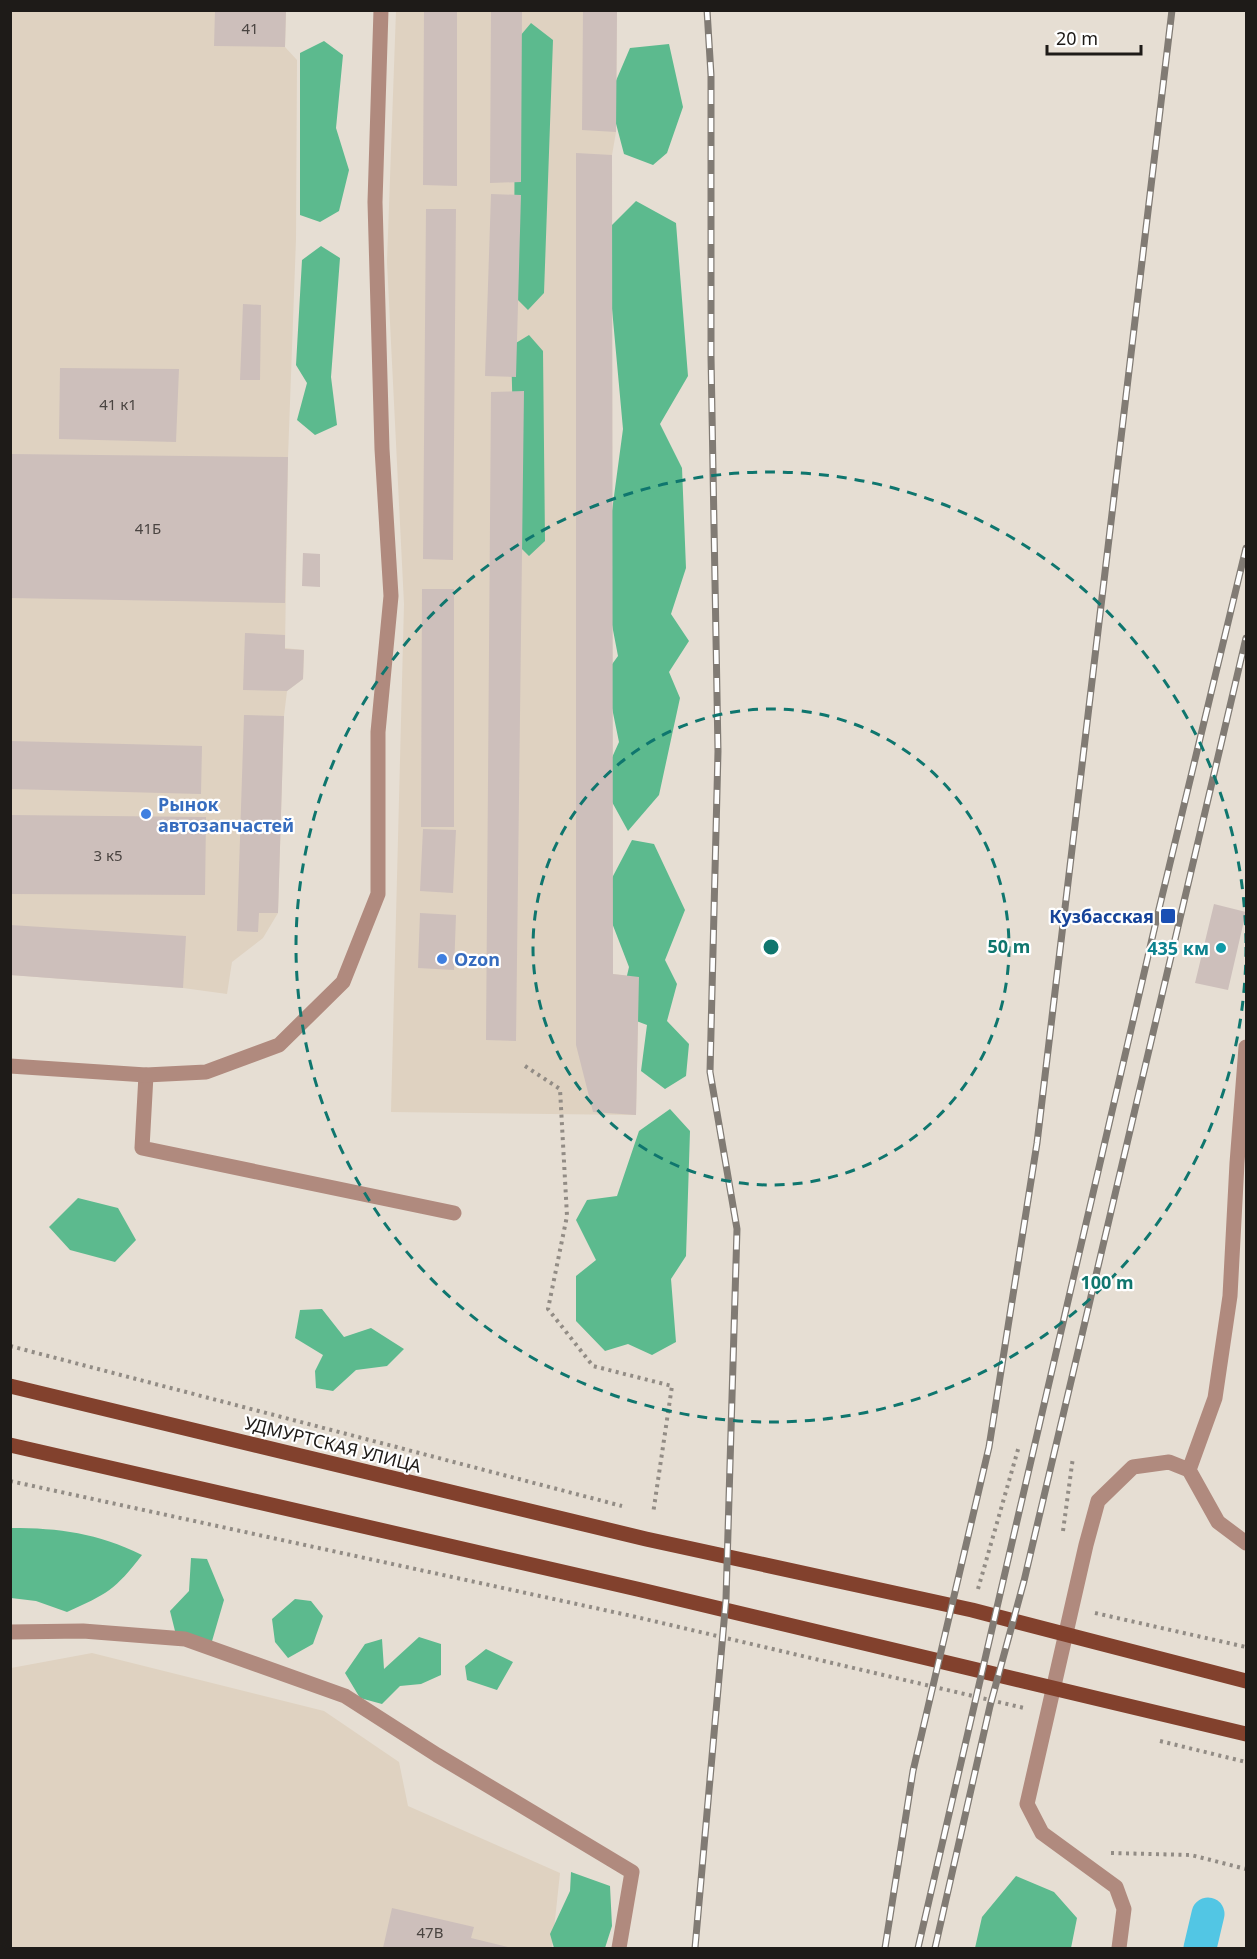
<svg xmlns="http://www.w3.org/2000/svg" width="1257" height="1959" viewBox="0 0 1257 1959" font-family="'Noto Sans',sans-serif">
<rect width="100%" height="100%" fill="#e6ded3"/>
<path fill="#dfd2c1" d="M10 11H286L285 47 297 60 296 239 288 457 285 648 304 650 303 679 287 691 284 716 278 913 263 938 232 962 227 994 183 988 11 975Z
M396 11H617L616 132 612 155 613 974 639 977 636 1115 391 1112 404 604 387 262Z
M92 1653 324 1711 399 1762 408 1806 560 1873 552 1948H11V1668Z"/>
<path fill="#5cba8e" d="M531 23 553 40 544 293 528 310 514 296 515 42Z
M324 41 343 55 336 128 349 170 339 211 320 222 300 215V53Z
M669 44 683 107 667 153 653 165 624 154 609 97 630 48Z
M636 201 676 223 688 376 660 424 682 468 686 568 671 614 689 641 669 672 680 698 659 795 628 831 601 782 619 742 605 674 618 656 603 578 623 429 605 232Z
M321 246 340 258 331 377 337 425 315 435 297 420 307 383 296 365 302 260Z
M529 335 543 351 545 541 529 556 516 543 511 346Z
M632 840 654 844 685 910 665 960 677 984 667 1021 689 1044 686 1076 665 1089 641 1071 647 1025 618 1014 629 967 602 897Z
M670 1109 690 1131 686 1256 671 1279 676 1342 652 1355 628 1344 605 1351 576 1321V1276L596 1260 576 1220 587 1200 617 1196 639 1131Z
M78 1198 118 1208 136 1240 115 1262 70 1250 49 1227Z
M322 1309 344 1337 371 1328 404 1349 387 1366 356 1370 333 1391 316 1388 315 1371 323 1355 295 1338 300 1310Z
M11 1528C60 1528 97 1533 142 1555 115 1590 107 1594 67 1612L36 1601 11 1598Z
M191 1558 207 1559 224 1600 210 1648 178 1643 170 1611 189 1591Z
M295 1599 311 1601 323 1616 313 1644 288 1658 275 1642 272 1619Z
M419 1637 441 1644V1675L421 1684 400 1686 382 1704 360 1698 345 1673 365 1644 382 1639 384 1669Z
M486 1649 513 1662 497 1690 467 1680 465 1666Z
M571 1872 610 1886 612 1926 605 1948H554L550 1934 570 1891Z
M1016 1876 1054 1892 1077 1918 1071 1948H975L982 1917Z"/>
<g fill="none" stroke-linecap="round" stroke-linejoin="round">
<path stroke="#52c6e4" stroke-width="33" d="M1200 1948 1208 1914"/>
</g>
<path fill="#cdbfbb" d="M215 10H286L285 47 214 46Z
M424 10H457V186L423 185Z
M491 10H522L521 182 490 183Z
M583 10H617L616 132 582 130Z
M576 153 612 155 613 974 639 977 636 1115 593 1112 576 1045Z
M491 194 521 195 516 377 485 376Z
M426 209H456L453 560 423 559Z
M243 304 261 305 260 380H240Z
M60 368 179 369 176 442 59 439Z
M524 391 516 1041 486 1040 491 392Z
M10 454 288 457 285 603 10 598Z
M303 553 320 554V587L302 586Z
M422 589H454V827H421Z
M245 633 285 635V649L304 650 303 679 287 691 243 690Z
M244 715 284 716 278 913H259L258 932 237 931Z
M10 741 202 746 201 794 10 789Z
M10 815 206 817 205 895 10 894Z
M423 829 456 830 453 893 420 891Z
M1214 904 1246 912 1228 990 1195 983Z
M420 913 456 915 454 970 418 968Z
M10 925 186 936 183 988 10 975Z
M392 1908 474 1927 471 1938 512 1948H383Z"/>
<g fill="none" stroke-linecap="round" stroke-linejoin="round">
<path stroke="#928c85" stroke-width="4" stroke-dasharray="3 4.5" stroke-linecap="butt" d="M525 1066 560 1089 567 1216 548 1309 593 1366 672 1386 653 1514
M10 1346 622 1506
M10 1481 632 1616 1024 1708
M1063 1531 1073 1457
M978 1589 1019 1446
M1095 1613 1246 1647
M1160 1741 1246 1762
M1111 1853 1191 1855 1246 1869"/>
<path stroke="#b08a7e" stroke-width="15" d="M146 1075 142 1148 454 1213
M1189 1470 1215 1398 1230 1296 1237 1163 1246 1047
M10 1632 83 1631 185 1639 345 1696 437 1755 632 1872 619 1948
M1119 1948 1124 1909 1116 1887 1042 1833 1027 1804 1086 1545 1098 1501 1133 1467 1169 1462 1189 1470 1218 1522 1246 1543"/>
<path stroke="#b08a7e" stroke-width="15" d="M10 1066 146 1075 206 1072 279 1045 343 982 378 894V732L391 596 382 449 375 202 381 10"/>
<path stroke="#82412d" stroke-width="15" d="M10 1386 646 1539 972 1610 1246 1681
M10 1445 637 1589 1246 1734"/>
<g stroke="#817b74" stroke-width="7">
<path id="rail" d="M695 1948 726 1599 737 1229 710 1072 718 751 711 356V75L707 10
M885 1948 913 1771 989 1447 1037 1143 1172 10
M918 1948 1158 913 1246 548
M935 1948 990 1706 1024 1581 1246 638"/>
</g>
<use href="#rail" stroke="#fff" stroke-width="4.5" stroke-dasharray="14" stroke-linecap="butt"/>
</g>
<g fill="none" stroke="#0f766e" stroke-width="3" stroke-dasharray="10 8">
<circle cx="771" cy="947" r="238"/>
<circle cx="771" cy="947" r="475"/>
</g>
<g fill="#3f7fe0" stroke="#fff" stroke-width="2">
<circle cx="146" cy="814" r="6"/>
<circle cx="442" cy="959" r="6"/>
</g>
<rect fill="#1a4fb4" stroke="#fff" stroke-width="2" x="1160" y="908" width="16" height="16" rx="3"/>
<circle fill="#0f9aa8" stroke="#fff" stroke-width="2" cx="1221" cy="948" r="6"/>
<g text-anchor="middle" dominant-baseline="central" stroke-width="4.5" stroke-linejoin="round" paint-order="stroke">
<g font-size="15" fill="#4a4441">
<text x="250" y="28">41</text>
<text x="118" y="404">41 к1</text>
<text x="148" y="528">41Б</text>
<text x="108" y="855">3 к5</text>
<text x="430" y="1932">47В</text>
</g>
<g font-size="18" font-weight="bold" fill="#366cbe" stroke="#fff" text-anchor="start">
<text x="158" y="804">Рынок<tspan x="158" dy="21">автозапчастей</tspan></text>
<text x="454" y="959">Ozon</text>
</g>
<g font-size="18" font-weight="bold" fill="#164399" stroke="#fff" text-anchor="end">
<text x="1154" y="916">Кузбасская</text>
</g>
<g font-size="18" font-weight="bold" fill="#0d838f" stroke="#fff" text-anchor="end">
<text x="1209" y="948">435 км</text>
</g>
<g font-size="18" fill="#1e1b18" stroke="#fff">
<text transform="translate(333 1444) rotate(14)">УДМУРТСКАЯ УЛИЦА</text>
</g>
</g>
<circle cx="771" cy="947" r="9" fill="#0f766e" stroke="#fff" stroke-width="3"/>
<g font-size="18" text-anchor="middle" font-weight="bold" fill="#0f766e" stroke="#fff" stroke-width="4.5" stroke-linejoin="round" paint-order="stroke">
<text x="1009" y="953">50 m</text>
<text x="1107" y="1289">100 m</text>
</g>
<rect width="1257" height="1959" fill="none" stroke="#1e1b18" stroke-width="24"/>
<path d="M1047 45v9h94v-9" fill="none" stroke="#1e1b18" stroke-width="3"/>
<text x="1056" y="45" font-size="18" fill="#1e1b18" stroke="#ffffff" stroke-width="4.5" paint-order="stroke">20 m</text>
</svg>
